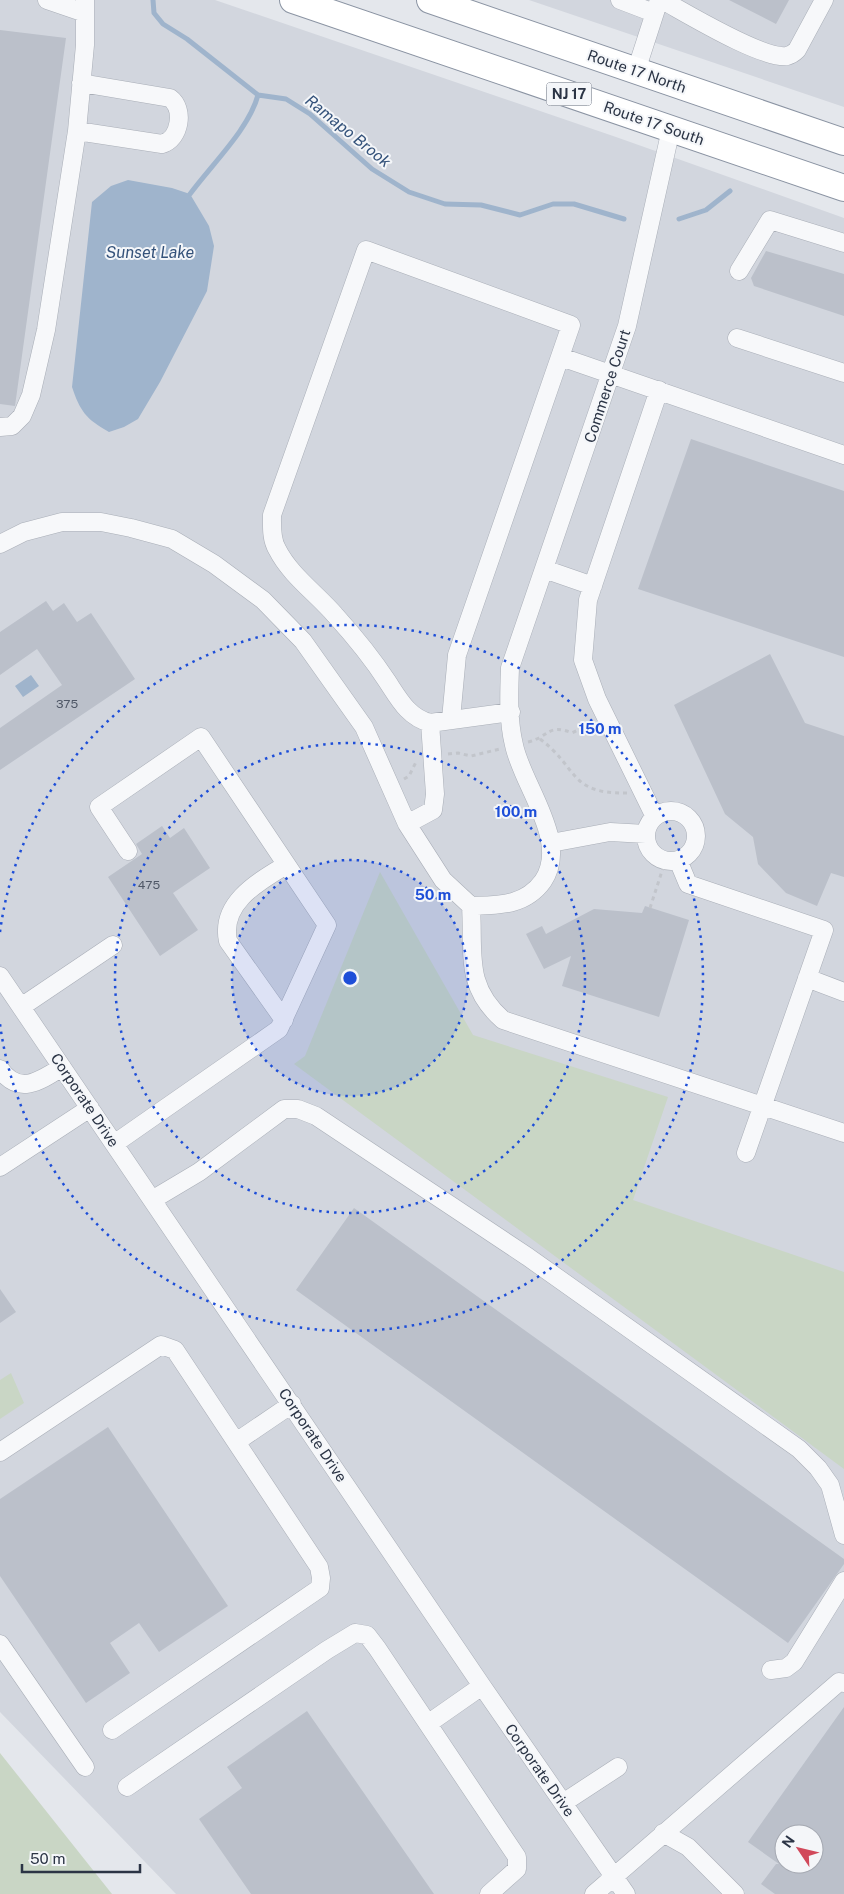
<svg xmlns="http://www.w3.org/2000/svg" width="844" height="1894" viewBox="0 0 844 1894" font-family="'Public Sans',sans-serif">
<rect width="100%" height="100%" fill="#e4e7ec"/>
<path fill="#d2d6de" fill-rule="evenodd" d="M0 0H215L616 137 844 218V1894H176L0 1712ZM784 1834H814V1864H784Z
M529 0H844V107Z"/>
<path fill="#c9d6c5" d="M380 872 473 1035 668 1097 633 1200 844 1272V1469L294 1064 305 1056Z
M11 1373 24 1403 0 1419V1380Z
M0 1753 112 1894H0Z"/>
<path fill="#9fb4cc" d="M128 180 172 188 190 194 209 226 214 246 207 291 160 382 138 419 124 427 109 432C86 419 80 411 72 387L92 202 111 186Z
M31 675 39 686 23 697 15 686Z"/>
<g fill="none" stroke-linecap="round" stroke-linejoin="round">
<path stroke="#9fb4cc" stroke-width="5" d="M153 0 154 13 163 24 187 39 258 95C249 129 212 164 190 194
M258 95 286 99 310 114 372 169 409 192 445 204 481 205 520 215 553 204H574L624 219
M679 219 706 210 730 191"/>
</g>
<path fill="#bbc0ca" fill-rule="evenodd" d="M729 0H789L776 24Z
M0 30 66 38 15 406 0 404Z
M766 251 844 274V316L754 286 751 278Z
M691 439 844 491V657L638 589Z
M46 601 53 611 64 603 77 622 91 613 135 679 0 770V728L62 685 37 649 0 675V632Z
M770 654 805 723 844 736V877L831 873 817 906 786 893 758 864 753 837 725 814 674 705Z
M162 826 170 838 184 828 210 868 173 893 198 930 160 956 108 877 142 854 136 844Z
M645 906 689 920 659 1017 562 986 571 956 544 969 526 934 542 926 546 934 594 909 642 913Z
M354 1208 844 1559V1564L788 1643 296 1290Z
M0 1289 16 1312 0 1323Z
M108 1427 228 1606 159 1652 139 1623 110 1643 130 1673 86 1703 0 1576V1499Z
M844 1707V1894H775L761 1884 776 1864H779L748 1842ZM784 1834H814V1864H784Z
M307 1711 434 1894H251L199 1819 242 1788 227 1767Z"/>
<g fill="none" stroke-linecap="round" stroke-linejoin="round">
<g stroke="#a9aeb7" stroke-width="19">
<path id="minor" d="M47 0 85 13
M620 0 654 13
M662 0C686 13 763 60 787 56 791 55 794 53 797 50L824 0
M636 71 659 0
M77 131 162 144C180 139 185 109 170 98L81 83
M739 271 770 220 844 243
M737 338 844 373
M561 357 844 455
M0 427 12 426 22 416 31 395 46 330 77 131 85 45V0
M0 544 24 532 62 522H101L131 528 172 539 214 564 263 600 303 641 364 727 407 824 443 880 471 906C499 905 525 906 543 881 570 841 522 785 514 745 508 721 509 693 510 668L627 326 671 129
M544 569 593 586
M451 719 457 655 571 325 366 250 272 515C272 526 271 539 277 549 290 575 316 593 335 615 354 636 372 658 387 681 399 699 408 717 430 723L511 712
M646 836a25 25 0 1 1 50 0a25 25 0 1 1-50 0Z
M655 817 597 699 583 660 588 600 659 390
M407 824 433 810 435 794 430 723
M551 843 610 832 646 834
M678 860 688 884 824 930 746 1153
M471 906C474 953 464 986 503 1020L844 1133
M0 976 482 1686 626 1894
M807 978 844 992
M21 1007 113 945
M284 1020 228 941C220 903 258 882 286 865
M0 1069C19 1096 40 1081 62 1067
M114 1144 279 1029 327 925 201 737 99 807 128 851
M0 1167 90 1108
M152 1200 199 1172 284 1109H298L316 1116 528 1257 799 1449 818 1468 830 1485 844 1535
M236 1442 292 1404
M0 1452 161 1345 175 1350 319 1567 321 1578 320 1588 112 1730
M0 1644 85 1767
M771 1670 786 1668 794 1662 844 1581
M429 1723 482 1686
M127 1787 327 1650 355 1633 367 1635 377 1648 517 1857V1869L489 1894
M563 1803 618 1767
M663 1833 688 1847 735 1894
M594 1894 839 1682 844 1683"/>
</g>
<g stroke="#8b94a3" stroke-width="28">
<path id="highway" d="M293 0 844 188
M430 0 844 142"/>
</g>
<path stroke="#c2c5cb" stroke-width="3" stroke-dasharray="4 4" stroke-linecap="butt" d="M540 739C579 768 568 794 627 793
M528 742C549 737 548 723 572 733L592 723
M448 754 458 753 471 756 500 749
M404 779 409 776 416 762
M650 908 663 868"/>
<use href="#minor" stroke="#f7f8fa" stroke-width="18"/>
<use href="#highway" stroke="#fff" stroke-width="26"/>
</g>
<circle cx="350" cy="978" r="118" fill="#1d4ed8" fill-opacity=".12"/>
<g fill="none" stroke="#1d4ed8" stroke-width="2.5" stroke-dasharray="2.5 5">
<circle cx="350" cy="978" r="118"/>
<circle cx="350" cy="978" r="235"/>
<path d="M0 932A353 353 0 1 1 0 1024"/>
</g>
<g text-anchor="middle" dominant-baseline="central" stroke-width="4" stroke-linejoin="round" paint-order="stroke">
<g font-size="12" fill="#4f5766">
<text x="67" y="704">375</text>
<text x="149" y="885">475</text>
</g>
<rect fill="#f4f6f9" stroke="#676e7b" stroke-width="1" x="546.5" y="82.5" width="45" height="23" rx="4"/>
<g font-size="14" font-weight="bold" fill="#2b3445">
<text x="569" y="94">NJ 17</text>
</g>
<g font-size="15" fill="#2b3445" stroke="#f4f6f9">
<text transform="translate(637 71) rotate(19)">Route 17 North</text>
<text transform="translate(654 123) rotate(19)">Route 17 South</text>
<text transform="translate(607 386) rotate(-72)">Commerce Court</text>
<text transform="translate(85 1100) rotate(56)">Corporate Drive</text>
<text transform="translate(313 1435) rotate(56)">Corporate Drive</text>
<text transform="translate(540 1770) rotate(55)">Corporate Drive</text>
</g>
<g font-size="16" font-style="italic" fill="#34527a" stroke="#f4f6f9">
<text transform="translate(348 131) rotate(39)">Ramapo Brook</text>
<text x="150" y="252">Sunset Lake</text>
</g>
</g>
<circle cx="350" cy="978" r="8" fill="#1d4ed8" stroke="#f4f6f9" stroke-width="2.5"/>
<g font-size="15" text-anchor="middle" font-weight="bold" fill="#1d4ed8" stroke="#f4f6f9" stroke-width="4" stroke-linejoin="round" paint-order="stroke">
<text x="600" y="734">150 m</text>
<text x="516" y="817">100 m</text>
<text x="433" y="900">50 m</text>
</g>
<g transform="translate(799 1849) rotate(305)"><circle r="24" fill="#f4f6f9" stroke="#a4a8b1"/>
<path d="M0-4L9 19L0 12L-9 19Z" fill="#d1495b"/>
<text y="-8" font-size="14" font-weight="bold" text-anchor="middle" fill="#2b3445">N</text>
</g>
<path d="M22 1864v8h118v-8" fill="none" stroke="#2b3445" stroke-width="2.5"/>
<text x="30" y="1864" font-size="15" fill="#2b3445" stroke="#f4f6f9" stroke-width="4" paint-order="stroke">50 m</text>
</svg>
